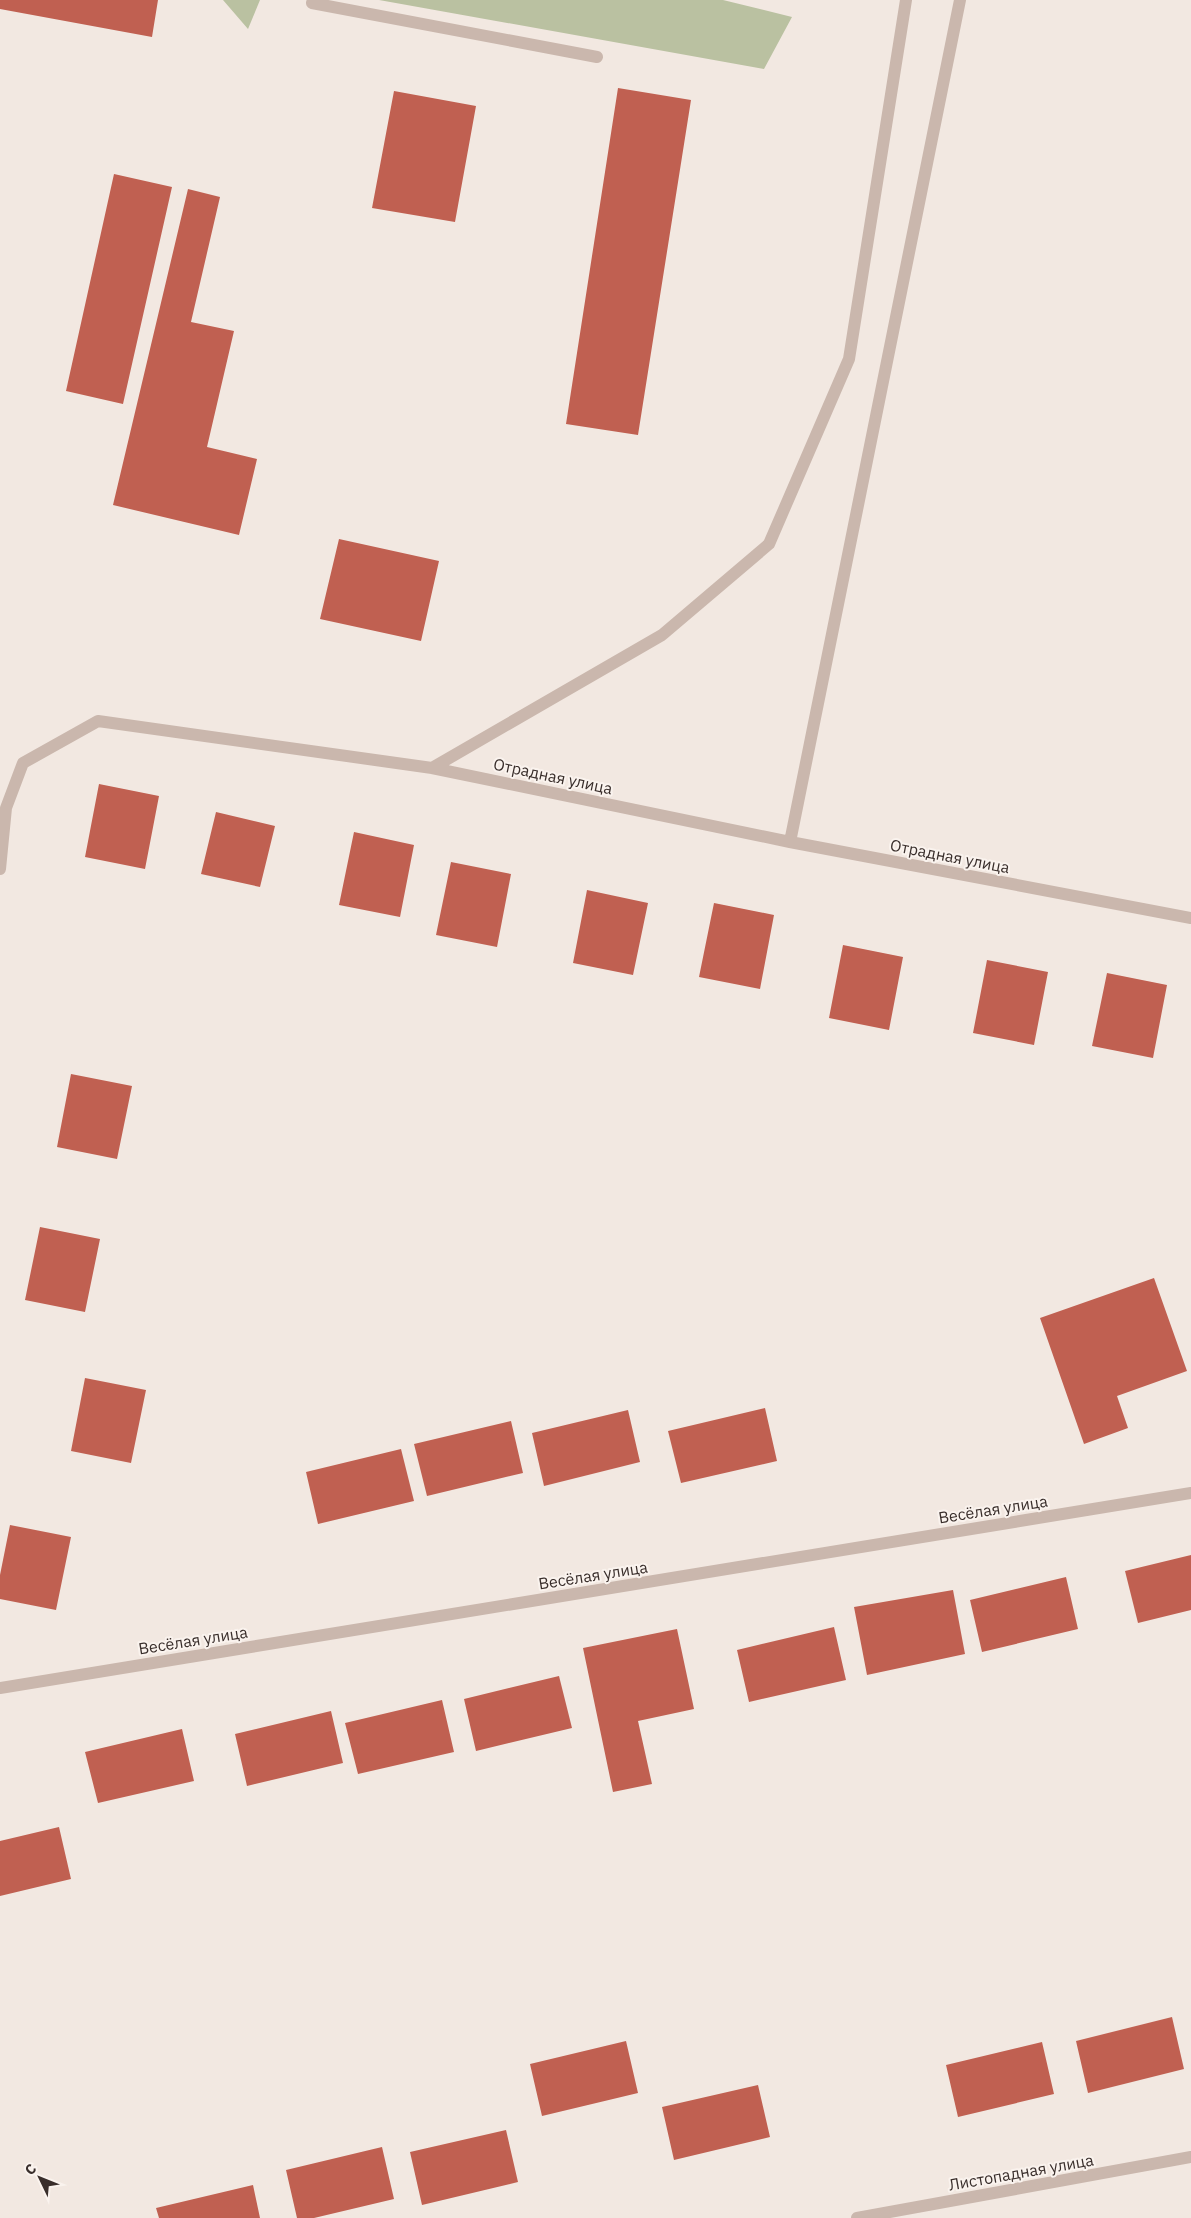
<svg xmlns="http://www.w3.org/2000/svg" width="1191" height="2218" viewBox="0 0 1191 2218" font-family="'IBM Plex Sans',sans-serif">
<rect width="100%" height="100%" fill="#f2e8e1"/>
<path fill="#bac1a1" d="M223 0H260L248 29Z
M379 0H723L792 17 764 69Z"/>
<path fill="#c06051" d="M0 0H158L152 37 0 9Z
M618 88 691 100 638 435 566 424Z
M394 91 476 106 455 222 372 208Z
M114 174 172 187 123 404 66 391Z
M188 189 220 197 191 322 234 331 207 447 257 459 239 535 113 505Z
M339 539 439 561 421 641 320 619Z
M99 784 159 796 145 869 85 857Z
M216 812 275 826 260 887 201 874Z
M354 832 414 845 400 917 339 905Z
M451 862 511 874 497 947 436 935Z
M587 890 648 903 633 975 573 963Z
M714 903 774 915 760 989 699 977Z
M843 945 903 957 889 1030 829 1018Z
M987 960 1048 972 1034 1045 973 1033Z
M1107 973 1167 985 1153 1058 1092 1046Z
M71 1074 132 1086 117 1159 57 1147Z
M40 1227 100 1239 85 1312 25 1300Z
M1154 1278 1187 1371 1117 1396 1128 1428 1084 1444 1040 1318Z
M85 1378 146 1390 131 1463 71 1451Z
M765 1408 777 1461 681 1483 668 1431Z
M628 1410 640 1462 544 1486 532 1433Z
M511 1421 523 1473 427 1496 414 1444Z
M401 1449 414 1501 318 1524 306 1472Z
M10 1525 71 1537 56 1610 0 1599V1575Z
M1191 1555V1610L1138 1623 1125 1571Z
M1066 1577 1078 1629 982 1652 970 1600Z
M953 1590 965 1654 867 1675 854 1607Z
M834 1627 846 1680 749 1702 737 1650Z
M677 1629 694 1709 638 1721 652 1784 613 1792 583 1648Z
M559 1676 572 1728 476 1751 464 1699Z
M442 1700 454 1752 358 1774 345 1723Z
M331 1711 343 1763 247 1786 235 1734Z
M182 1729 194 1781 98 1803 85 1752Z
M59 1827 71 1879 0 1896V1841Z
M1172 2017 1184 2069 1088 2093 1076 2041Z
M626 2041 638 2093 542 2116 530 2064Z
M1042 2042 1054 2094 958 2117 946 2065Z
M758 2085 770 2137 674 2160 662 2107Z
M506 2130 518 2182 422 2205 410 2152Z
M382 2147 394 2199 314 2218H297L286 2170Z
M253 2185 260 2218H159L156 2208Z"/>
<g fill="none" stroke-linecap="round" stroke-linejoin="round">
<path stroke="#cab7ad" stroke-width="12" d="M313 0 312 3 597 57
M432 768 662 635 769 544 849 359 906 0
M790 842 960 0
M0 869 6 808 23 763 98 721 432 768 790 842 1191 918
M0 1688 1191 1493
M857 2218 1191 2157"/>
</g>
<g text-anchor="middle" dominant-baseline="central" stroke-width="4" stroke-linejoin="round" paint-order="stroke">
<g font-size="16" fill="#392e2b" stroke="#faf3ee">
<text transform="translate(553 776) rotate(12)">Отрадная улица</text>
<text transform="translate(950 856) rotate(11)">Отрадная улица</text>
<text transform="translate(993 1509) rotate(-9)">Весёлая улица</text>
<text transform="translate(593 1575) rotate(-9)">Весёлая улица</text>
<text transform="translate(193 1640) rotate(-9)">Весёлая улица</text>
<text transform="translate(1021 2172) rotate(-10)">Листопадная улица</text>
</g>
</g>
<g transform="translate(40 2178) rotate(313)" stroke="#faf3ee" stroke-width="4" paint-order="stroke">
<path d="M0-4L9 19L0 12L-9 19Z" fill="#392e2b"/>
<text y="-8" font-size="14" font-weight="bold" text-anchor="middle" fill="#392e2b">С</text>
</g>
</svg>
